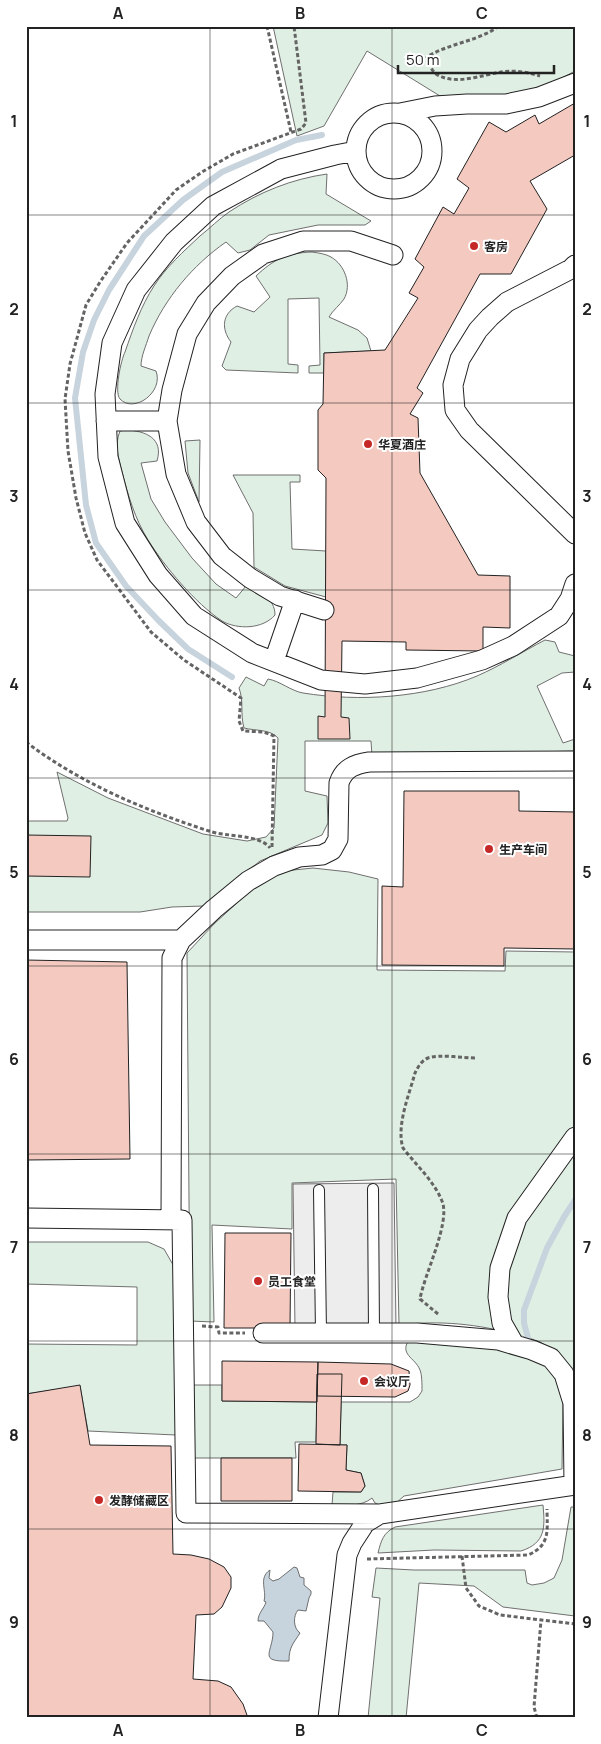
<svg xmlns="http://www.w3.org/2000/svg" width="601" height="1744" viewBox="0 0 601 1744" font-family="Manrope,'Noto Sans SC',sans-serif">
<rect width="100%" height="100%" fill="#fff"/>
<path fill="#e0efe3" stroke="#6f6f6f" d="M273 26H575V71L545 87 498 96H440L367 51 324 126 297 136Z
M327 174 326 194 371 221 365 225H318L269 235 250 250 238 253 226 242C193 265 165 298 149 336 146 346 141 356 141 366L156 371C164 392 134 414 120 399 114 392 121 360 125 352 133 329 141 306 154 286 166 267 184 251 200 236 210 228 219 219 229 212 259 192 292 179 327 174Z
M312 252C319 253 326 254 331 257 345 265 352 285 344 299 340 305 333 310 329 317L358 330 367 338 371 351 324 353V373H309V366L320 365 319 298 288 299V364L298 365V373L226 370 222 366 231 342C221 329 222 314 237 306L254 312 270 297 256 276C274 259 287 253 312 252Z
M127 430C145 431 164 438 157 461L141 463 151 499 165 522 192 558 216 584 236 598 246 586C259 592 275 598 275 615 263 629 238 630 222 621 195 603 165 567 148 540 135 519 128 495 122 472 119 459 114 445 120 431Z
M200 440 199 502 188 473 185 441Z
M233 475H300V482H290L292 549 326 551V597L285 586 254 567 253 513Z
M545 640 555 642 559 652 575 656V672L562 673 537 686 563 743 575 739V751L372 756 371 741H305V791L327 796 328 823 322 835 260 861 204 906 172 907 140 912H26V821H67L68 818 57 772 108 798 203 834 247 841 266 837 274 828 278 738C270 729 256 731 244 728 240 714 244 701 239 688L246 677 264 686 268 679C280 681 291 691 303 693 359 702 425 698 477 676 500 666 522 652 545 640Z
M313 868 349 872 378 879 377 970 505 971 506 951 575 952V1378C564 1366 554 1349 540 1342 533 1339 525 1337 517 1335 479 1324 439 1320 399 1325L396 1179 292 1183V1229L212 1225 214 1322 190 1321 187 953 214 924 252 889 284 871Z
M26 1242H148L164 1249 176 1270V1435L88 1431 80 1386 26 1394V1344L137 1345V1287L26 1284Z
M410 1338 481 1343 521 1353 547 1365 557 1382 563 1398 562 1469 404 1496 395 1504 384 1507 375 1503 372 1498C361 1507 346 1505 332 1505L333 1492H361L365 1486 361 1473 346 1470 347 1445H340L341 1402H410L418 1397 422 1391C422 1384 422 1375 420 1370 415 1357 398 1355 410 1338Z
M192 1385H222V1401L317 1402 316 1442H295L296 1458H193Z
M543 1505C545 1527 546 1543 521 1551L434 1550 378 1553C381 1541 383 1533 395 1527Z
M571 1507H575V1616L503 1607 474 1586 419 1583 406 1718H368L380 1598 372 1597 376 1568 414 1570H525L527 1583 532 1585 544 1583 554 1578 562 1560Z"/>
<path fill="#ededed" stroke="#6f6f6f" d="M394 1183 396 1327 295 1328 293 1184Z"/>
<path fill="#c7d3dd" stroke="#6f6f6f" d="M294 1567 297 1568 300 1577 304 1578V1585L311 1591V1594L309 1598 306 1611 298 1610C293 1616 293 1628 300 1633 293 1644 289 1647 289 1661 257 1662 273 1652 273 1632L264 1621H258C258 1613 264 1609 266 1602L264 1601C267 1590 258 1578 270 1570L269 1578 273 1581 279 1579Z"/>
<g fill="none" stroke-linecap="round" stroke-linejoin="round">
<path stroke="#c7d3dd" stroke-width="6" d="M232 677 188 649 158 620 126 586 96 543 86 505 75 398 83 352 94 320 109 290 144 236 183 200 222 172 296 140 322 135
M528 1338 524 1323V1310L547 1248 564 1217 575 1200"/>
</g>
<path fill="#f3c9c0" stroke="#222" d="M575 103V155L530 181 547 209 511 274H480L417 388 423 393 410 414 418 418 420 473 478 575 510 576V628L483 627V651L406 650V642L342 641 341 717 349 718 350 739H318V716L325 717 326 478 318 470V410L323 404 324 353 385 350 418 298 409 293 424 267 415 259 443 207 454 214 469 188 457 179 489 122 506 132 535 115 539 124Z
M404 791H519V811L575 812V949L504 948V966L382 965V886L403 887Z
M26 835 91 836 90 877 26 876Z
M26 960 127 962 130 1159 26 1160Z
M225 1233H291L290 1328H224Z
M222 1361 318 1362 317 1402 222 1401Z
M318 1362 391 1364 409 1371 410 1385 408 1391 395 1397 317 1396Z
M317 1374H342L340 1445 316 1444Z
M80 1385 90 1445 171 1446 173 1554 191 1555 209 1559 224 1567 231 1577V1588L222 1607 214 1614 196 1615 193 1679 218 1681 231 1687 243 1704 248 1718H26V1394Z
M299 1444 347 1445 346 1470 361 1473 365 1486 361 1492 298 1491Z
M221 1458H292V1501H221Z"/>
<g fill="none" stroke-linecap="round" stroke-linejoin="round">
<g stroke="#222" stroke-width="12">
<path id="lane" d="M373 1189 374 1333
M319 1190 321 1333"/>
</g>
<g stroke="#222" stroke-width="21">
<path id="street" d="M400 113 435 106 467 104H506L539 97 575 83
M356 151a38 38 0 1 1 76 0a38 38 0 1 1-76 0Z
M356 151 335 155 281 169 213 206 174 242 136 290 112 343 105 394 108 457 125 523 158 575 194 616 252 653 321 680 365 684 417 678 482 660 513 646 559 616 570 599 575 584
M575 265 571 269 507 302 490 317 478 330 460 359 453 385 455 410 469 430 575 534
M106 421H167
M324 610 280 596 250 578 222 556 196 522 176 474 167 421 172 390 187 334 206 303 232 276 263 254 303 241H351L393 255
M274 661 295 600
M26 940H181
M26 1218 182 1220 186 1513 380 1514
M171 1220 172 958 181 940 214 909 248 881 274 866 299 857 322 855 332 850 338 839 339 783C344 768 355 764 369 762L575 761
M263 1333H417L498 1340 532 1350 551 1358 564 1374 573 1403 574 1485
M514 1344 502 1323 498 1297 500 1268 517 1218 575 1137
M328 1718 347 1555 352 1543 365 1523 380 1514 575 1485"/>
</g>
<path stroke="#646464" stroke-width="3" stroke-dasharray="4 2.5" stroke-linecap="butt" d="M267 26 291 132
M499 26C477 42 449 43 427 57 429 63 431 70 436 74 455 86 482 75 501 72 515 70 527 72 540 76
M26 742C80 783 144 810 209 831 225 837 260 834 270 848
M272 847 274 736 264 732 243 731 239 721 241 698 184 660 151 632 97 560 85 533 76 498 68 451 65 399 70 364 86 305 100 282 127 243 176 190 202 172 233 154 301 129 306 123 294 26
M438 1314 420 1299C424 1275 451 1222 442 1201 434 1181 416 1165 403 1148 396 1126 409 1095 415 1073 418 1067 421 1061 428 1058 440 1054 463 1058 476 1058
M202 1326 218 1327 219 1333H245
M462 1556 466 1588 479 1606 500 1615 575 1624
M367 1559 528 1555C551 1545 547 1530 547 1509
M537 1718 534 1707 541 1620"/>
<use href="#lane" stroke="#fff" stroke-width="10"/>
<use href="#street" stroke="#fff" stroke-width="19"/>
</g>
<path fill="none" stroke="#222" stroke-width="1" stroke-opacity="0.55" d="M210 26V1718M392 26V1718M26 215H575M26 403H575M26 590H575M26 778H575M26 966H575M26 1154H575M26 1341H575M26 1529H575"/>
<g fill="#c62828" stroke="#fff" stroke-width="2">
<circle cx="474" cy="246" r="5"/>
<circle cx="368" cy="444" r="5"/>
<circle cx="489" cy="849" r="5"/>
<circle cx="258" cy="1281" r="5"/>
<circle cx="364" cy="1381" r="5"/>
<circle cx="99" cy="1500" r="5"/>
</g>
<g text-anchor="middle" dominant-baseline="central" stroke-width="4" stroke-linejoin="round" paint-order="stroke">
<g font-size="12" font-weight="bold" fill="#222" stroke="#fff" text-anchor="start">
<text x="484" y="246">客房</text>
<text x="378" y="444">华夏酒庄</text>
<text x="499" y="849">生产车间</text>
<text x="268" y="1281">员工食堂</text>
<text x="374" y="1381">会议厅</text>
<text x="109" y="1500">发酵储藏区</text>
</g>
</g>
<rect width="601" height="1744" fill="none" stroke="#ffffff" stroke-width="55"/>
<path d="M398 65v8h156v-8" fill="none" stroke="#222222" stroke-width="2.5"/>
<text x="406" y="65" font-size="15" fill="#222222" stroke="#ffffff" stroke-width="4" paint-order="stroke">50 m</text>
<rect x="28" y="28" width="546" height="1688" fill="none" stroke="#222" stroke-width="2"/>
<g font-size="16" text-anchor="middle" font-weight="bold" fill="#222">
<text x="118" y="19">A</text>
<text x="300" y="19">B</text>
<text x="482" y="19">C</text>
<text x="14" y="127">1</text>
<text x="587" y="127">1</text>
<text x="14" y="315">2</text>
<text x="587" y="315">2</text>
<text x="14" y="502">3</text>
<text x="587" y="502">3</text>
<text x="14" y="690">4</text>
<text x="587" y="690">4</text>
<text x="14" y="878">5</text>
<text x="587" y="878">5</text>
<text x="14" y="1065">6</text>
<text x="587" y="1065">6</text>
<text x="14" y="1253">7</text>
<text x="587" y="1253">7</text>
<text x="14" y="1441">8</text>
<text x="587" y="1441">8</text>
<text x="14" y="1628">9</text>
<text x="587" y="1628">9</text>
<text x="118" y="1736">A</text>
<text x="300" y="1736">B</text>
<text x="482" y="1736">C</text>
</g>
</svg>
